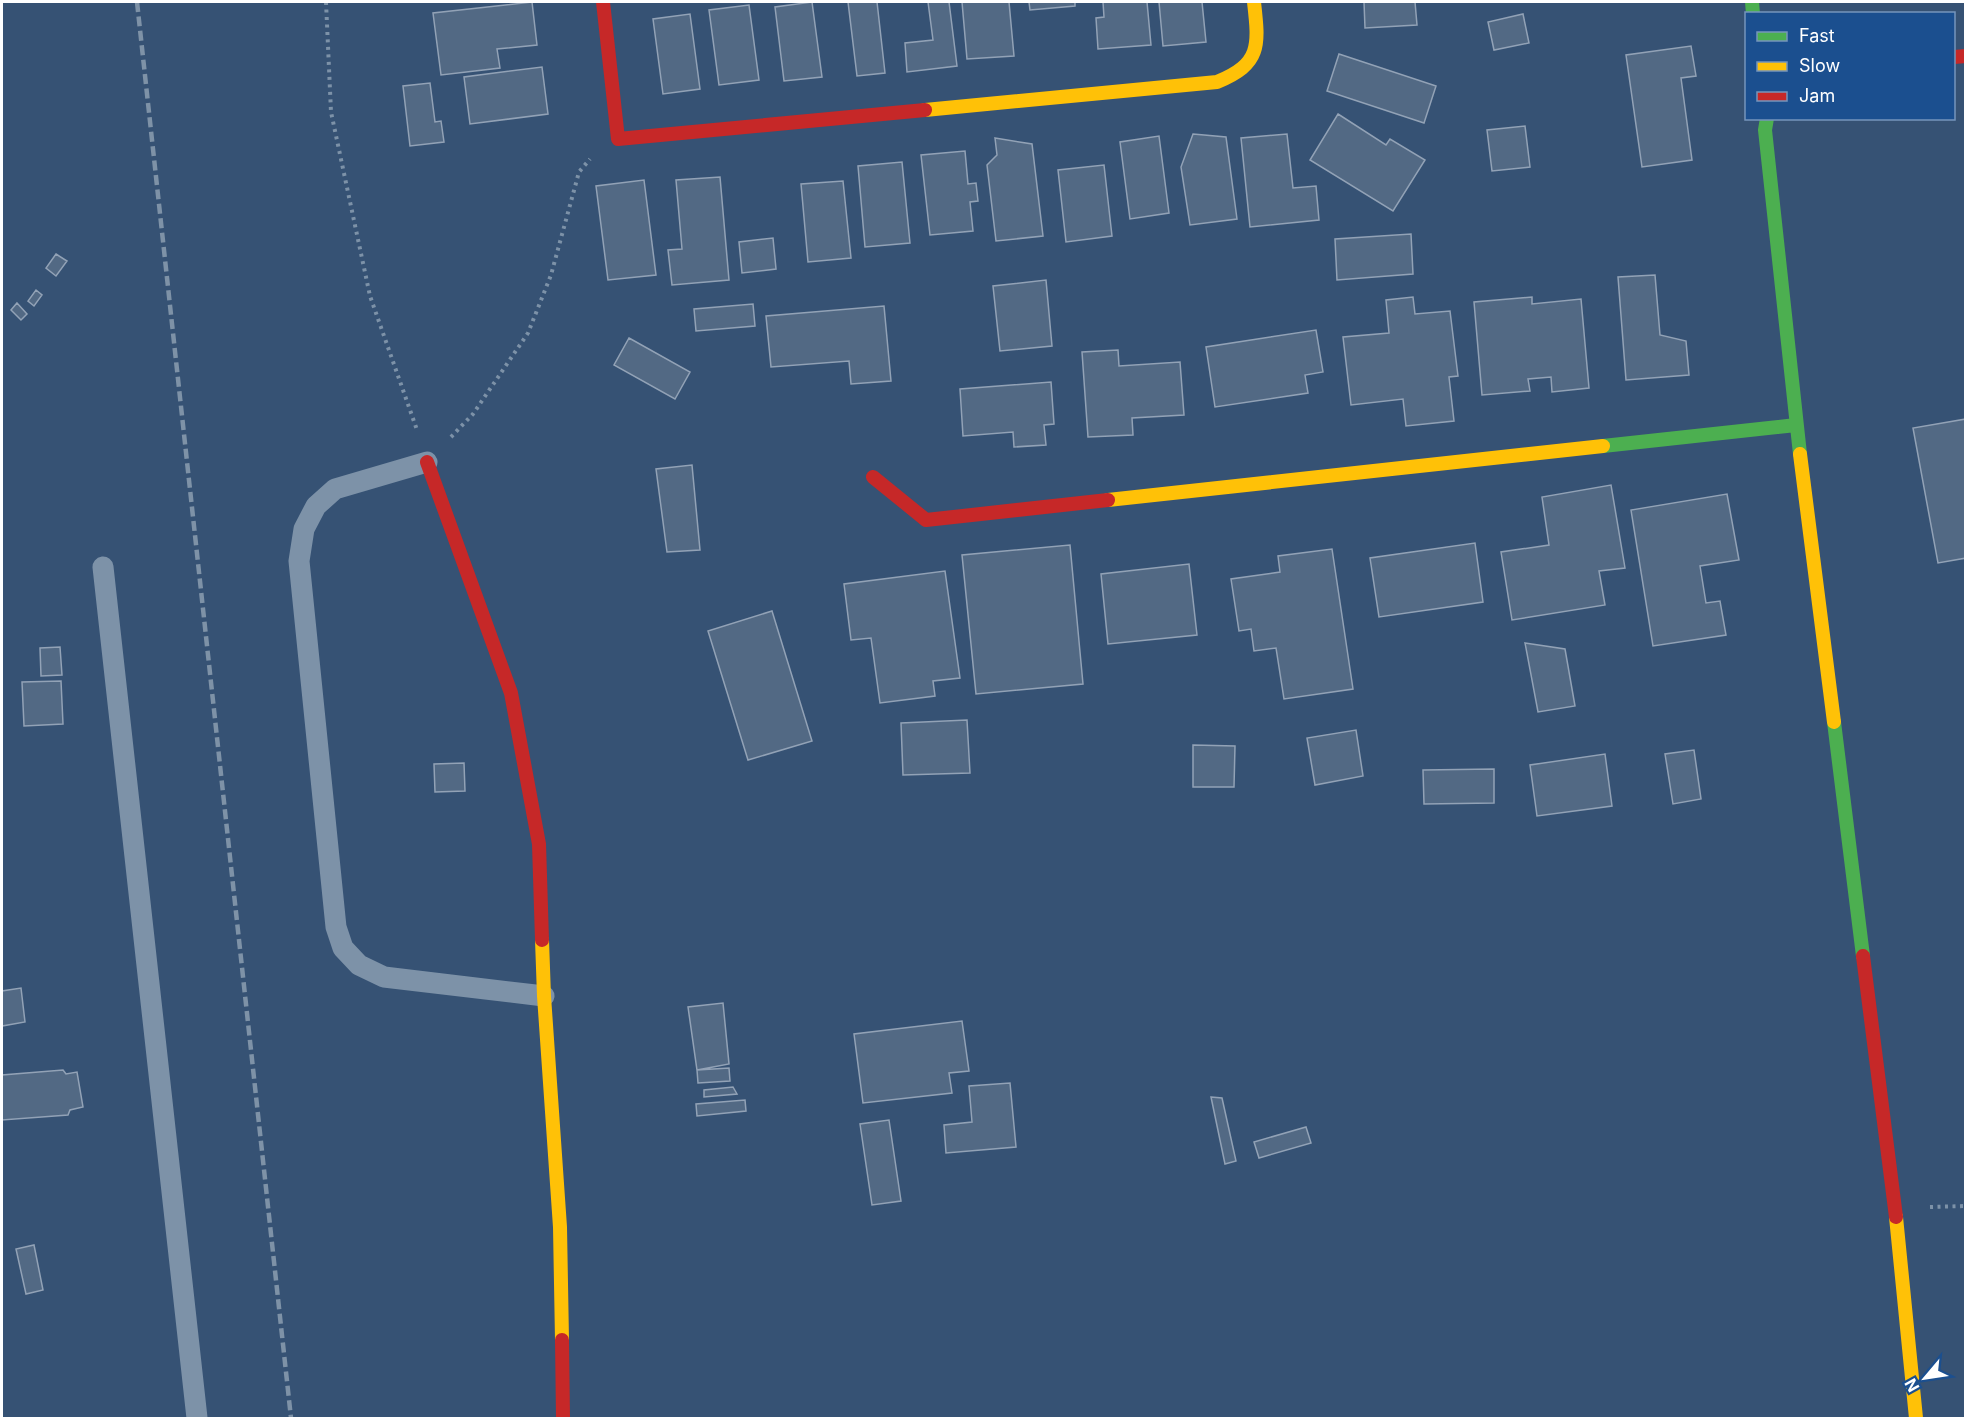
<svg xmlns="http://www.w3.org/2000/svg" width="1967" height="1420" viewBox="0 0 1967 1420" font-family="Inter,sans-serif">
<rect width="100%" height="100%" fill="#365274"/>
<path fill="#526984" stroke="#92a2b6" stroke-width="1.5" d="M532 2 537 45 497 49 500 68 441 75 433 13Z
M812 2 822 77 784 81 775 7Z
M848 2H877L885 73 857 76Z
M928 2H949L957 66 907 72 905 43 933 40Z
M962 2H1009L1014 56 967 59Z
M1029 2H1075V6L1030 10Z
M1103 2H1147L1151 45 1098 49 1096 18 1104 17Z
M1159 2H1202L1206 42 1163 46Z
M1364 2H1415L1417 25 1365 28Z
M749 5 759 80 719 85 709 10Z
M690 14 700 89 663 94 653 19Z
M1523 14 1529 43 1494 50 1488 22Z
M1691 46 1696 76 1681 78 1692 160 1642 167 1626 55Z
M1339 54 1436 86 1424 123 1327 91Z
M542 67 548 114 470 124 464 77Z
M430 83 435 122 441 121 444 142 410 146 403 86Z
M1338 114 1386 145 1390 139 1425 160 1393 211 1310 160Z
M1525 126 1530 167 1492 171 1487 130Z
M1193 134 1226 137 1237 219 1190 225 1181 167Z
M1287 134 1293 188 1316 186 1319 220 1250 227 1241 138Z
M1159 136 1169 213 1130 219 1120 142Z
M995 138 1032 144 1043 236 996 241 987 165 997 155Z
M965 151 968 184 976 183 978 201 970 202 973 231 930 235 921 155Z
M902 162 910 243 865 247 858 166Z
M1104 165 1112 236 1066 242 1058 170Z
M720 177 729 280 672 285 668 250 682 249 676 180Z
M644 180 656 275 608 280 596 186Z
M843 181 851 258 808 262 801 184Z
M1411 234 1413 274 1337 280 1335 239Z
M773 238 776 269 742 273 739 242Z
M56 254 67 261 56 276 46 268Z
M1655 275 1660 335 1686 341 1689 375 1626 380 1618 277Z
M1046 280 1052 346 1000 351 993 286Z
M36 290 42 295 34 306 28 301Z
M1413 297 1415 314 1450 311 1458 376 1449 377 1454 421 1406 426 1403 399 1351 405 1343 337 1389 333 1386 300Z
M1532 297V304L1581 299 1589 388 1552 392 1551 377 1528 379 1530 391 1482 395 1474 302Z
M17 303 27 314 21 320 11 310Z
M753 304 755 326 696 331 694 309Z
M884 306 891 381 851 384 849 361 771 367 766 316Z
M1316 330 1323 372 1305 375 1308 393 1215 407 1206 347Z
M629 338 690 372 675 399 614 365Z
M1118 350 1119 366 1180 362 1184 415 1132 418 1133 435 1088 437 1082 352Z
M1051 382 1054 424 1044 425 1046 445 1014 447 1013 432 963 436 960 389Z
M1966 419V558L1938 563 1913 428Z
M692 465 700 550 667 552 656 469Z
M1611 485 1625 568 1599 571 1605 605 1512 620 1501 552 1549 545 1542 497Z
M1727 494 1739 560 1700 566 1706 603 1720 601 1726 635 1653 646 1631 510Z
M1475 543 1483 602 1379 617 1370 558Z
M1070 545 1083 684 976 694 962 555Z
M1332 549 1353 689 1284 699 1276 648 1254 651 1251 629 1239 631 1231 579 1280 572 1278 556Z
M1189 564 1197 635 1108 644 1101 574Z
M945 571 960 678 933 681 935 696 880 703 871 638 851 640 844 584Z
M772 611 812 741 748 760 708 631Z
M1525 643 1565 649 1575 706 1538 712Z
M60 647 62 675 41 676 40 648Z
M61 681 63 724 24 726 22 682Z
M967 720 970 773 903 775 901 723Z
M1356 730 1363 776 1315 785 1307 738Z
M1193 745 1235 746 1234 787H1193Z
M1694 750 1701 799 1673 804 1665 754Z
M1605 754 1612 806 1537 816 1530 765Z
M464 763 465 791 435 792 434 764Z
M1494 769V803L1424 804 1423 770Z
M21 988 25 1022 2 1026V991Z
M723 1003 729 1064 697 1070 688 1007Z
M962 1021 969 1071 949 1073 952 1093 863 1103 854 1034Z
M729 1068 730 1081 698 1083 697 1070Z
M63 1070 66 1074 77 1072 83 1107 70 1110 68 1115 2 1120V1075Z
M1010 1083 1016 1147 946 1153 944 1125 972 1122 969 1086Z
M733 1087 737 1094 704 1097V1090Z
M1211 1097 1222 1098 1236 1161 1225 1164Z
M745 1100 746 1111 697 1116 696 1104Z
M889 1120 901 1201 872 1205 860 1124Z
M1306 1127 1311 1143 1259 1158 1254 1142Z
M34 1245 43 1290 26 1294 16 1249Z"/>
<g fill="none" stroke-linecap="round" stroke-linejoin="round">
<path stroke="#7d92a8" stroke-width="4" stroke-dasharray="3 4.5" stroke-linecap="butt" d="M326 2 331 112 370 296 417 430
M451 437 473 414 528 333 551 275 579 172 590 159
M1930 1207 1966 1206"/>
<path stroke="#7d92a8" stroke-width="21" d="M427 462 335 489 316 506 304 529 299 561 336 927 343 948 359 965 384 977 544 996
M103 567 197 1418"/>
<path stroke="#4caf50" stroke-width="14" d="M1752 2 1753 14
M1767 118 1765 130 1800 454
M1603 446 1796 425
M1834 722 1863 956"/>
<path stroke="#ffc107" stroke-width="14" d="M925 110 1217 82C1261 64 1259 46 1254 2
M1800 454 1834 722
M1108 500 1603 446
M542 940 544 996 560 1227 562 1340
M1896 1217 1916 1418"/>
<path stroke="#c62828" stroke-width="14" d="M603 2 618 139 925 110
M1954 57 1966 56
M427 462 511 693 539 844 542 940
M873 477 926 520 1108 500
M1863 956 1896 1217
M562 1340 563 1418"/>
<path stroke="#7e92a7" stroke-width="4.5" stroke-dasharray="10 4.5" stroke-linecap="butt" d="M137 2 291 1418"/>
</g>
<rect width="1967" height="1420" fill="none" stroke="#ffffff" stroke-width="6"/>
<rect x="1745" y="12" width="210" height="108" fill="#1b4f8f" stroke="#7695bc" stroke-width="1.5"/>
<rect x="1757" y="32" width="30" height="9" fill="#4caf50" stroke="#7695bc" stroke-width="1.5"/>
<text x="1799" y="42" font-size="18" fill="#ffffff">Fast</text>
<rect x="1757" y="62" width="30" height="9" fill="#ffc107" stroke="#7695bc" stroke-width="1.5"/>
<text x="1799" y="72" font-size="18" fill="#ffffff">Slow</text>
<rect x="1757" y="92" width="30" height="9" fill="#c62828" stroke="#7695bc" stroke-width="1.5"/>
<text x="1799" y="102" font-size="18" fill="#ffffff">Jam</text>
<g transform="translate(1925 1378) rotate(241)" stroke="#1b4f8f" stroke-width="4.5" paint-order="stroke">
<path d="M0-4.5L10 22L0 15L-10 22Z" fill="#ffffff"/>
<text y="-9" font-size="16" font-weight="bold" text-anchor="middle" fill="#ffffff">N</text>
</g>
</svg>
